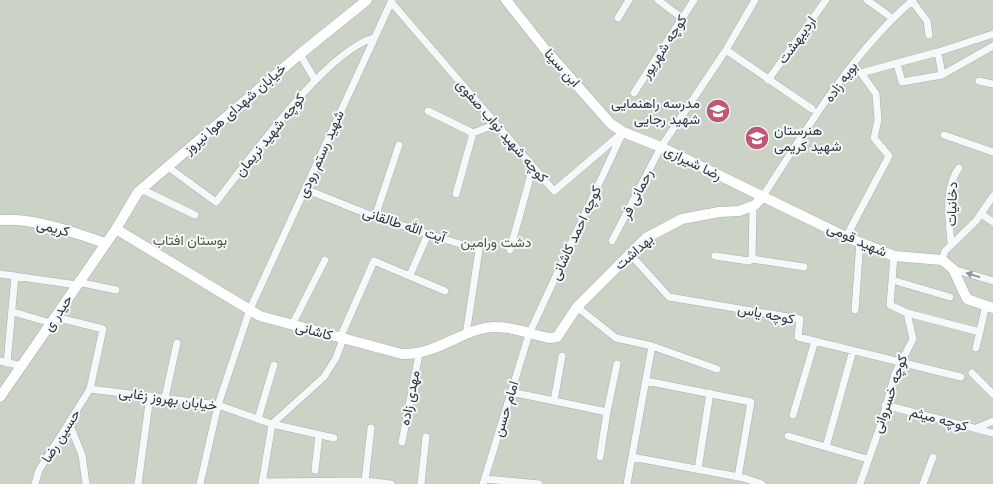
<svg xmlns="http://www.w3.org/2000/svg" width="993" height="484" viewBox="0 0 993 484" font-family="'Varela Round',Vazirmatn,sans-serif">
<rect width="100%" height="100%" fill="#e4e8ea"/>
<path fill="#cbd3c6" d="M0 0H993V484H0Z"/>
<g fill="none" stroke-linecap="round" stroke-linejoin="round">
<g stroke="#a9afb4" stroke-width="8">
<path id="street" d="M658 0 682 18
M867 0 892 18
M912 1 927 21 929 35
M391 2 554 191 621 134
M618 18 629 0
M726 50 812 109
M938 52 942 75
M300 54 315 80
M897 64 902 82 942 75 993 46
M768 80 826 0
M979 81 993 84
M634 93 694 0
M428 111 473 133 496 124
M944 135 993 152
M168 167 216 202C251 158 323 54 373 38
M141 189 195 215
M305 189 375 217 479 250 466 335
M456 194 473 133
M763 196C805 131 854 50 913 0
M753 206 752 259 804 267
M981 214 993 222
M375 217 399 145
M846 237 889 156 874 138 878 120 876 94 861 73 938 52 993 34
M612 241 661 147 726 50 755 0
M951 243C949 220 944 187 959 168
M510 250 533 167
M630 254 669 297 800 319 798 337 961 377
M715 256 749 261 752 259
M942 260 945 251 976 221 993 196
M953 269 993 281
M0 274 77 285
M410 275 428 234
M892 280 950 297
M78 282 116 290
M577 307 616 338 652 346 717 369
M855 310 860 241
M13 312 51 323
M907 313 980 332
M292 325 325 260
M340 338 374 261 445 291
M976 348 986 305
M0 361 22 366
M7 363 15 276
M972 373 993 394
M646 381 751 402 738 477
M90 389 218 405 272 424 334 438
M511 392 607 412 617 364
M165 398 177 343
M554 401 562 356
M885 405 993 433
M793 415 815 341
M258 419 274 365
M69 423 82 455 86 484
M977 428 993 421
M788 436 867 459
M402 442 419 354
M826 447 853 350
M600 457 607 412
M632 457 744 478 762 484
M698 469 710 393
M315 470 319 435
M485 479 539 484
M365 481 371 428
M262 482 365 481 391 484
M35 484 39 470 90 389 103 329 55 317
M138 484 150 396
M200 484 218 405 250 309 392 0
M262 484 272 424 324 377 336 358 343 339
M421 484 426 437
M483 484 529 334 623 132
M627 484 652 346
M860 484 882 421 895 374 913 339 907 313 890 305 894 256
M923 484 933 457"/>
</g>
<g stroke="#a9afb4" stroke-width="11">
<path id="secondary" d="M506 0 544 48 611 124 623 132 661 147 846 237 894 256 942 260 953 269 967 299 993 308
M0 220C36 218 72 232 105 243
M116 229 260 316 402 354C440 355 465 326 497 327 514 327 533 335 550 338L557 337 577 307 646 238 682 219 719 212 739 211 755 205 763 196
M0 397 116 229 138 192 300 54 367 0"/>
</g>
<use href="#street" stroke="#f6f8f9" stroke-width="7"/>
<use href="#secondary" stroke="#fff" stroke-width="10"/>
</g>
<defs><path id="oneway-solid" d="M-6-.8H1V-3.2L6.5 0L1 3.2V.8H-6Z" transform="scale(1.25)"/></defs>
<use fill="#92989d" href="#oneway-solid" transform="translate(973 275) rotate(-162)"/>
<defs>
<g id="school-disc" transform="scale(1.25)"><circle r="9.5" fill="#c15776" stroke="#f4f6f8"/><path d="M0-5L7-2L0 1L-7-2ZM-4 1L0 2.5L4 1V4Q0 6-4 4Z" fill="#fff"/></g>
</defs>
<g fill-rule="evenodd">
<use href="#school-disc" x="718" y="111"/>
<use href="#school-disc" x="757" y="138"/>
</g>
<g text-anchor="middle" dominant-baseline="central" stroke-width="4" stroke-linejoin="round" paint-order="stroke">
<g font-size="14" fill="#2d3741" stroke="#f4f6f8">
<text transform="translate(797 40) rotate(-54)">اردیبهشت</text>
<text transform="translate(664 47) rotate(-57)">کوچه شهریور</text>
<text transform="translate(562 68) rotate(48)">ابن سینا</text>
<text transform="translate(841 82) rotate(-54)">بویه زاده</text>
<text transform="translate(235 109) rotate(-41)">خیابان شهدای هوا نیروز</text>
<text transform="translate(502 131) rotate(49)">کوچه شهید نواب صفوی</text>
<text transform="translate(270 135) rotate(-51)">کوچه شهید نریمان</text>
<text transform="translate(321 154) rotate(-66)">شهید رستم رودی</text>
<text transform="translate(693 163) rotate(26)">رضا شیرازی</text>
<text transform="translate(637 194) rotate(-63)">رحمانی فر</text>
<text transform="translate(952 204) rotate(-88)">دخانیات</text>
<text transform="translate(404 225) rotate(18)">آیت الله طالقانی</text>
<text transform="translate(53 228) rotate(14)">کریمی</text>
<text transform="translate(576 233) rotate(-65)">کوچه احمد کاشانی</text>
<text transform="translate(857 240) rotate(24)">شهید قومی</text>
<text transform="translate(634 252) rotate(-41)">بهداشت</text>
<text transform="translate(58 313) rotate(-56)">حیدر ی</text>
<text transform="translate(766 314) rotate(11)">کوچه یاس</text>
<text transform="translate(314 331) rotate(15)">کاشانی</text>
<text transform="translate(890 394) rotate(-71)">کوچه خسروانی</text>
<text transform="translate(410 398) rotate(-79)">مهدی زاده</text>
<text transform="translate(168 399) rotate(8)">خیابان بهروز زغابی</text>
<text transform="translate(506 409) rotate(-73)">امام حسن</text>
<text transform="translate(939 419) rotate(15)">کوچه میثم</text>
<text transform="translate(61 436) rotate(-58)">حسین رضا</text>
</g>
<g font-size="14" fill="#2d3741" stroke="#f4f6f8" text-anchor="end">
<text x="700" y="103">مدرسه راهنمایی<tspan x="700" dy="16">شهید رجایی</tspan></text>
<text x="774" y="130" text-anchor="start">هنرستان<tspan x="774" dy="16">شهید کریمی</tspan></text>
</g>
<g font-size="14" fill="#465b3c" stroke="#f4f6f8">
<text x="190" y="240">بوستان افتاب</text>
<text x="496" y="242">دشت ورامین</text>
</g>
</g>
</svg>
